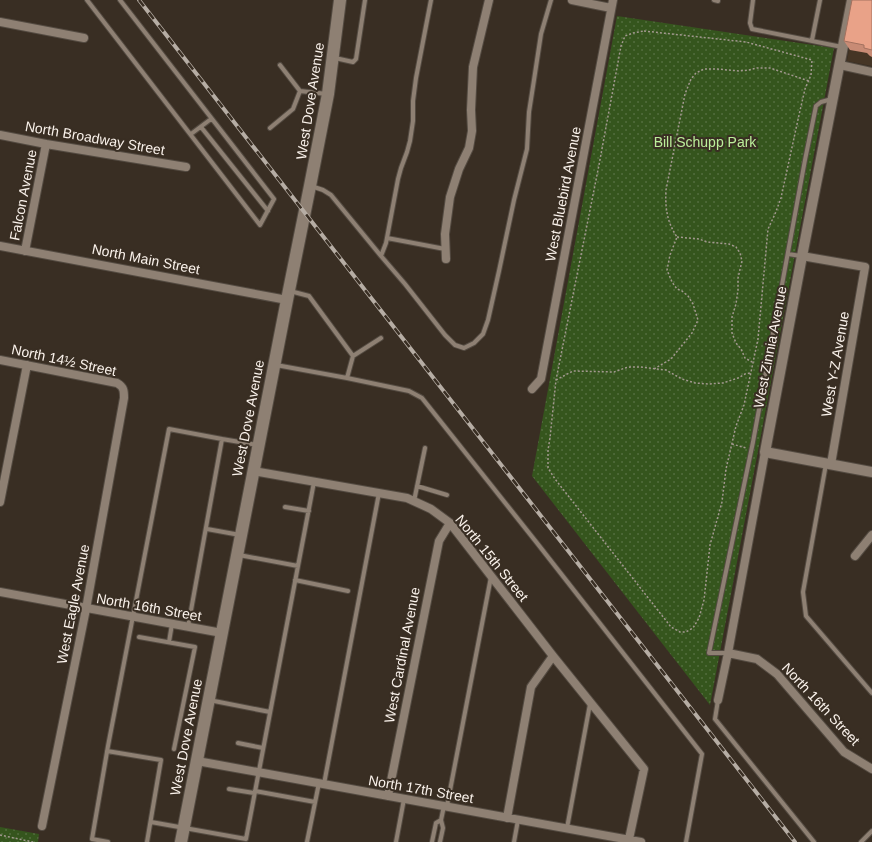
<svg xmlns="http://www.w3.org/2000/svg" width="872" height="842" viewBox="0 0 872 842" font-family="Arial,sans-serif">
<defs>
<pattern id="park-dots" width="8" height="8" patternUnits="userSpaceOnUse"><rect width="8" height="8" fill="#35551d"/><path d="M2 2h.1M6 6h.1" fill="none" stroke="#536e3e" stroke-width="1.8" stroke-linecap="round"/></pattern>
</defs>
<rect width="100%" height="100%" fill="#392e23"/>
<path fill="#453525" d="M858 0H872V66L847 61Z"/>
<path fill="url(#park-dots)" d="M617 16 834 48 710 705 532 476Z
M0 827 39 834 38 842H0Z"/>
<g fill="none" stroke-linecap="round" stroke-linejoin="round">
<g stroke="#544b42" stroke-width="6">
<path id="service" d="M87 0 260 225 274 199 120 0
M714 0 718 1V0
M753 0 750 23 752 29 842 47
M812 40 820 0
M335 58 353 62 356 59 365 0
M300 91 327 94
M201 127 268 211
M270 128 293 109 300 91 280 65
M191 134 211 119
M311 186 323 190 331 195 381 256 386 243 398 179 401 168 407 152 410 141 413 121V101L416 78 431 0
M387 238 445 249
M788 254 801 256
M381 256 405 284 445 335 455 345 464 348 474 343 483 334 488 320 499 271 514 200 527 149 529 112 534 80 541 34 551 0
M353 356 381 338
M276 365 347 378 353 356 309 296 290 291
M347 378 409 391 422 398 537 543 702 754 686 842
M826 464 803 592 806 616 872 693
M417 486 447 495
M414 501 425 448
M285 507 309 511
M207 529 240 535
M239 555 298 566
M295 580 348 591
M188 627 222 439 257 445
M139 637 195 647 174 749
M169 642 172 624
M728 653H709L753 442 805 160 816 106 821 102 832 99
M209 700 270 712
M718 700 715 719 814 842
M238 743 263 748
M107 751 161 760 147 842
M324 784 379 493
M229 789 254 793
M255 791 315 802
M447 806 491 577
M151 822 246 839 314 482
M567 828 590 704
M108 842 92 839 108 746 169 429 222 439
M307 842 319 783
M396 842 404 799
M432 842 436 823 441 820
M440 842 443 828 441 820 444 806
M514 842 518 820
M861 842 872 831"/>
</g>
<g stroke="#544b42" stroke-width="10">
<path id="minor" d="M572 0 611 8
M0 22 84 38
M840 65 872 72
M0 135 46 144 186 167
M0 246 287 300
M25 251 46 144
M802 256 865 267 831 464
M446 259 445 234 450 197 459 169 469 148 472 131 471 110 473 67 489 0
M0 360 117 383C124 387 124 391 124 398L86 609 42 826
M532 389 541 379 613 0
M253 471 407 498 431 509 450 523 553 656 644 769 629 839
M0 502 27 365
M855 556 872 535
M0 592 222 633
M728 653 757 659 777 674 844 752 872 769
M718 700 728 653 765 452
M197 761 641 842
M388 796 439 541 450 523
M507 818 531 687 553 656"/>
</g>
<g stroke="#544b42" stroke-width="12">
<path id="tertiary" d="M852 0 802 256 765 452 872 472"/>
</g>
<g stroke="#544b42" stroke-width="14">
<path id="secondary" d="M181 842 287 300 310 186 328 94 340 0"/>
</g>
<path stroke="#a39990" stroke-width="1.5" stroke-dasharray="2 2" stroke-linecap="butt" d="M644 31 746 42 812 60 811 75 805 89 799 115 781 198 775 214 768 229 758 339 744 405 736 426 726 469 722 502 710 545 704 600 699 618 693 628 686 632H680L671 627 555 479 548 468V450L550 438 556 380 599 165 621 46 625 36 633 33Z
M677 237 699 239 707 242 729 244 736 247 740 253 742 261 738 278V290L736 304 732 317V333L736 343 741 349 745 358 752 362
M654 369 671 359 692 333 698 320 693 304 688 296 682 291 677 289 672 282 667 270 670 255 677 237C667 222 665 208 666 190L685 94 691 79 696 73 704 69H717L739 71 749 70 757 68H770L809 81
M556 380 573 371 614 372 625 368 630 367H640L666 370 682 379 695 383 708 384 723 383 738 378 745 374 750 373
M732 444 746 448
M0 835 33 842"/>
<use href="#service" stroke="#8e8073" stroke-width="4"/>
<use href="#minor" stroke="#8e8073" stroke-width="8"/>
<use href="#tertiary" stroke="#8e8073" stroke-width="10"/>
<use href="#secondary" stroke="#8e8073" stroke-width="12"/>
<g stroke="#b6ada4" stroke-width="4">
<path id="rail" d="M139 0 795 842"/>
</g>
<use href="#rail" stroke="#392e23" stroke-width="2.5" stroke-dasharray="8" stroke-linecap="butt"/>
</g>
<path fill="#c88b75" d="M872 0V57L870 56 867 53 850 50 844 41Z"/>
<path fill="#e9a288" stroke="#a3715f" d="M852 0H872V50L864 48V45L844 41Z"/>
<g text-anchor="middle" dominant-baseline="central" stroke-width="4" stroke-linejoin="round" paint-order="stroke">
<g font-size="14" fill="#faf2eb" stroke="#392e23">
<text transform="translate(310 101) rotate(-81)">West Dove Avenue</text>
<text transform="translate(95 138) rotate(10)">North Broadway Street</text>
<text transform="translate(563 194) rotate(-79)">West Bluebird Avenue</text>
<text transform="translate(23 195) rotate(-79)">Falcon Avenue</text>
<text transform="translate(146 259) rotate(11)">North Main Street</text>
<text transform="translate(770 347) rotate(-79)">West Zinnia Avenue</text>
<text transform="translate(64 360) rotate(12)">North 14½ Street</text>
<text transform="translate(835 364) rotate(-80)">West Y-Z Avenue</text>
<text transform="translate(248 418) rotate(-79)">West Dove Avenue</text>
<text transform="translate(492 558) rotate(51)">North 15th Street</text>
<text transform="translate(73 604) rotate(-79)">West Eagle Avenue</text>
<text transform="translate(149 607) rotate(10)">North 16th Street</text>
<text transform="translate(402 655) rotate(-79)">West Cardinal Avenue</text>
<text transform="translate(821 704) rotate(47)">North 16th Street</text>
<text transform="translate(186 737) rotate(-79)">West Dove Avenue</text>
<text transform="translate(421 789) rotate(10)">North 17th Street</text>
</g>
<g font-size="14" fill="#bbee9a" stroke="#392e23">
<text x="705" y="142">Bill Schupp Park</text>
</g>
</g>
</svg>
